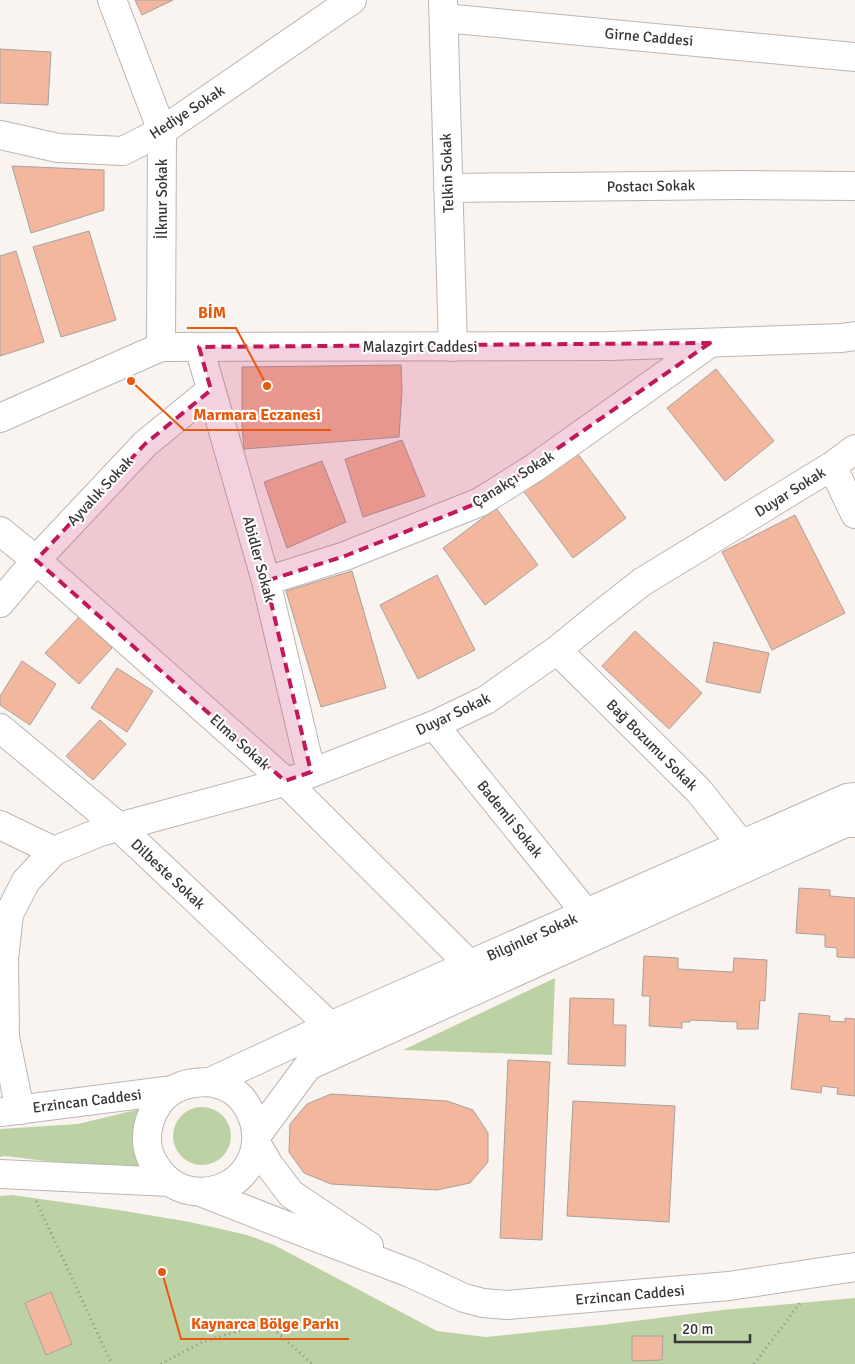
<svg xmlns="http://www.w3.org/2000/svg" width="855" height="1364" viewBox="0 0 855 1364" font-family="Signika,sans-serif">
<rect width="100%" height="100%" fill="#faf4f1"/>
<path fill="#bcd1a4" d="M555 978 552 1055 403 1050Z
M173 1136a29 29 0 1 1 58 0a29 29 0 1 1-58 0Z
M140 1109 145 1169 88 1166 5 1156 0 1157V1129L78 1124Z
M12 1195 118 1210 190 1222 247 1235 274 1245 437 1331 486 1337 610 1324 722 1310 855 1298V1364H0V1196Z"/>
<path fill="#f2b79d" stroke="#a7a19f" d="M135 0H173L142 15Z
M0 49 51 52 48 105 0 103Z
M12 166 104 170V210L31 233Z
M89 231 116 320 61 337 33 247Z
M16 251 44 342 0 356V256Z
M401 365 402 391 399 437 244 449 242 426V367Z
M716 369 774 441 725 481 667 408Z
M402 440 425 496 363 517 345 459Z
M574 449 626 518 573 558 522 489Z
M322 461 346 522 287 548 264 482Z
M496 508 538 565 485 605 443 548Z
M795 515 845 613 772 650 722 552Z
M352 571 386 688 321 707 286 591Z
M437 575 475 650 418 679 380 605Z
M79 617 112 648 79 684 45 653Z
M635 631 702 693 669 729 602 666Z
M714 642 769 653 760 693 706 682Z
M22 661 56 684 30 725 0 705V696Z
M117 668 153 691 127 732 91 708Z
M100 720 126 744 93 780 66 756Z
M799 888 830 890V896L855 898V958L837 957V948L825 947V935L796 933Z
M644 956 678 958V969L733 972 734 958 767 960 765 1001 760 1000 758 1029H737V1022L690 1020V1022H682V1028L649 1026 650 996H642Z
M570 998 614 999 613 1025H626L625 1066 568 1064Z
M799 1013 830 1016 829 1021 845 1022V1018L855 1019V1096L837 1094 838 1088 822 1086 821 1093 791 1089Z
M508 1060 550 1062 542 1240 500 1238Z
M331 1094 447 1101 473 1110 488 1133V1162L470 1183 437 1190 331 1184 304 1173 289 1152 290 1124 307 1104Z
M573 1101 675 1106 669 1222 567 1216Z
M51 1292 72 1344 46 1355 25 1303Z
M632 1336H663L662 1360 632 1361Z"/>
<g fill="none" stroke-linecap="round" stroke-linejoin="round">
<g stroke="#bcb6b3" stroke-width="30">
<path id="street" d="M112 0 162 131 161 347
M443 1 453 347
M444 18 855 57
M0 135 58 148 123 151 162 131 352 0
M448 188 740 185 855 186
M199 347 266 581 311 772
M832 466 855 514
M0 531 36 560 285 781 470 965
M266 581 345 556 480 502 534 468 710 343
M0 603 36 560 145 444 211 390
M557 650 699 791 741 844
M434 725 586 913
M0 728 119 827 330 1026
M0 825 54 851 100 832 299 778 434 725 486 700 557 650 595 619 642 582 832 466 855 449
M20 1110 5 1037 4 959 9 914 26 881 54 851"/>
</g>
<g stroke="#bcb6b3" stroke-width="30">
<path id="secondary" d="M0 418 161 347 610 346 842 338 855 336
M210 1082C216 1084 223 1085 228 1088 236 1092 243 1099 247 1106 273 1148 241 1198 192 1191 173 1188 160 1175 152 1160 140 1136 151 1103 173 1090 185 1083 197 1082 210 1082L330 1026 847 798 855 797
M0 1112 173 1090
M257 1135 308 1066 845 823H855
M256 1143 269 1165 291 1194 369 1246
M0 1174 170 1182
M203 1193 313 1236 410 1273 464 1298 483 1303 507 1305 729 1286 855 1267"/>
</g>
<path stroke="#938f8d" stroke-width="3" stroke-dasharray="1 4" stroke-linecap="butt" d="M36 1201 112 1364
M161 1364 202 1342 245 1329H274L312 1364
M754 1364 800 1303"/>
<use href="#street" stroke="#fff" stroke-width="28"/>
<use href="#secondary" stroke="#fff" stroke-width="28"/>
</g>
<path fill="#c2185b" fill-opacity="0.2" stroke="#c2185b" stroke-width="4" stroke-dasharray="10 6" stroke-linejoin="round" d="M710 343 480 502 345 556 266 581 311 772 285 781 36 560 145 444 211 390 199 347Z"/>
<g text-anchor="middle" dominant-baseline="central" stroke-width="4.5" stroke-linejoin="round" paint-order="stroke">
<g font-size="15" fill="#383634" stroke="#fff">
<text transform="translate(649 37) rotate(5)">Girne Caddesi</text>
<text transform="translate(187 112) rotate(-33)">Hediye Sokak</text>
<text transform="translate(447 173) rotate(-92)">Telkin Sokak</text>
<text transform="translate(651 186) rotate(-1)">Postacı Sokak</text>
<text transform="translate(162 199) rotate(-90)">İlknur Sokak</text>
<text x="420" y="347">Malazgirt Caddesi</text>
<text transform="translate(513 479) rotate(-32)">Çanakçı Sokak</text>
<text transform="translate(100 491) rotate(-47)">Ayvalık Sokak</text>
<text transform="translate(790 492) rotate(-32)">Duyar Sokak</text>
<text transform="translate(259 559) rotate(75)">Abidler Sokak</text>
<text transform="translate(453 714) rotate(-25)">Duyar Sokak</text>
<text transform="translate(240 742) rotate(42)">Elma Sokak</text>
<text transform="translate(652 745) rotate(45)">Bağ Bozumu Sokak</text>
<text transform="translate(510 819) rotate(51)">Bademli Sokak</text>
<text transform="translate(168 874) rotate(43)">Dilbeste Sokak</text>
<text transform="translate(532 937) rotate(-24)">Bilginler Sokak</text>
<text transform="translate(87 1101) rotate(-7)">Erzincan Caddesi</text>
<text transform="translate(630 1295) rotate(-5)">Erzincan Caddesi</text>
</g>
</g>
<path fill="none" stroke="#e8590c" stroke-width="2" d="M267 386L236 328H187M131 381L184 430H331M162 1272L181 1339H349"/>
<g fill="#e8590c" stroke="#fff" stroke-width="2">
<circle cx="267" cy="386" r="5"/>
<circle cx="131" cy="381" r="5"/>
<circle cx="162" cy="1272" r="5"/>
</g>
<g font-size="16" text-anchor="middle" font-weight="bold" fill="#e8590c" stroke="#fff" stroke-width="4.5" stroke-linejoin="round" paint-order="stroke">
<text x="212" y="318">BİM</text>
<text x="257" y="420">Marmara Eczanesi</text>
<text x="265" y="1329">Kaynarca Bölge Parkı</text>
</g>
<path d="M675 1334v8h75v-8" fill="none" stroke="#383634" stroke-width="2.5"/>
<text x="682" y="1334" font-size="15" fill="#383634" stroke="#ffffff" stroke-width="4" paint-order="stroke">20 m</text>
</svg>
